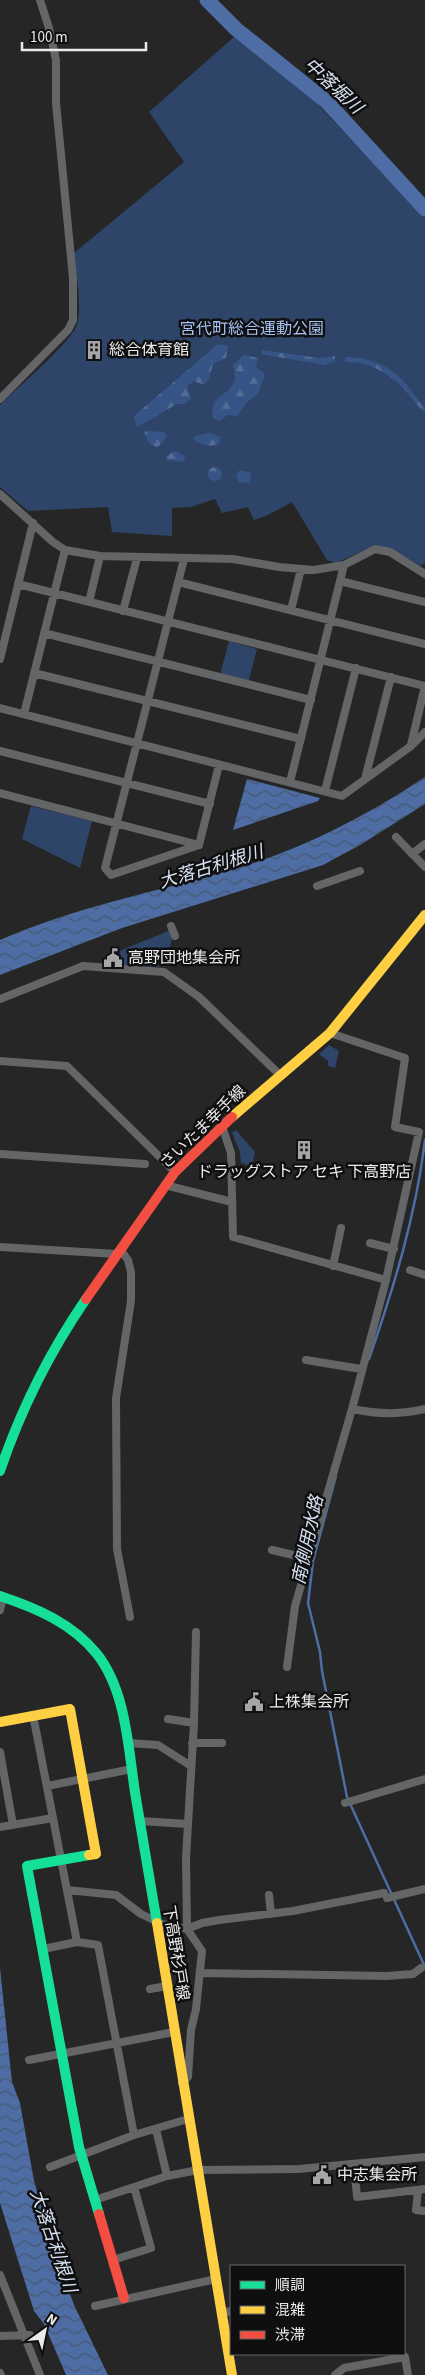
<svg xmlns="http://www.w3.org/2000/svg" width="425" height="2375" viewBox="0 0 425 2375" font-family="'Source Sans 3','Noto Sans JP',sans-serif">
<defs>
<pattern id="forest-firs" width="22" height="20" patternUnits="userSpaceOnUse" patternTransform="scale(1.25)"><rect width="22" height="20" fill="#365485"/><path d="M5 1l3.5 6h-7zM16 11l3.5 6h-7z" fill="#536d96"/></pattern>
<pattern id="water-waves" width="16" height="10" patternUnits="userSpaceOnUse" patternTransform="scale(1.25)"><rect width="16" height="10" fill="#4d6da4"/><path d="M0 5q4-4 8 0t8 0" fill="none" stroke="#495871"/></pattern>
</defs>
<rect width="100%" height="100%" fill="#262627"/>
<path fill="#2f4469" d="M235 36 309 95 425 217V563L421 566 392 549 375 545 336 563 327 560 292 502C279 509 268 516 254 520L248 507 222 513 215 499 191 507 172 508V536L112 532 108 507 28 511 0 487V405C17 388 67 346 76 327 83 309 76 272 74 253L184 162 149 112Z
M229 641 257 649 248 683 220 675Z
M31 806 92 821 80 868 22 839Z
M171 930 173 934 165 967 124 965 119 951Z
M329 1045 339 1051 335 1068 328 1066V1061L319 1054Z
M236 1130 255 1152 252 1166 241 1163 240 1152 232 1133Z"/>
<path fill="url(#forest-firs)" d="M218 344 228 346 226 358 213 364 209 379 204 385 194 381 187 386 191 398 185 404H177L137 427 134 416Z
M262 350 319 358 335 356V361L324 365 261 354Z
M244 355 258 358 256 367 265 374 258 394 246 403 237 416 228 415 219 421 213 417C209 393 230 397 234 381 236 377 234 370 233 365Z
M345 357C366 357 391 365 405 383 412 391 417 400 425 407V412C415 405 410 394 401 386 385 371 367 361 345 362Z
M146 431 165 432 167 437 157 448 150 444 144 434Z
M209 433 221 437 219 444C211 447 200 445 193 439L196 436Z
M175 451 185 456 184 462 167 460 166 456Z
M208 474a7 7 0 1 1 14 0a7 7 0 1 1-14 0Z
M239 471 249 472 251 477 249 483 239 482 236 475Z"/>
<path fill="url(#water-waves)" d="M425 777V804L360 845 323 865 122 928 0 975V940C75 907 156 892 235 869 302 849 367 816 425 777Z
M247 779 320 798 318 801 233 830Z
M0 1968 12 2082 20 2103 34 2181 58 2261 74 2305 108 2375H66L44 2324 34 2311 0 2203Z"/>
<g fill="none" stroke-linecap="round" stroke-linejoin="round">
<path stroke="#4d6da4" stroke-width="2.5" d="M369 1359C394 1287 416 1215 425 1140
M336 1476 313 1561 308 1603 320 1652 322 1671 347 1797 425 1967"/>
<path stroke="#4d6da4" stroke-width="15" d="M207 0 236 29 327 102 425 209"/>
<path stroke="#646566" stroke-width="8" d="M0 399 68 330 73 320V278L56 103V60L49 28 40 0
M0 494 53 542 65 550 100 556 233 559 279 567 314 570 344 565 375 549 390 552 425 574
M184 559 105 868 111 875 199 845
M340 581 425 602
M178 582 425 644
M18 584 425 686
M89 602 100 556
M291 610 301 569
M123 611 137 558
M44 633 311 700
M0 659 33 523
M34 673 301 739
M0 708 342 796 411 746 425 732
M24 714 65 550
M411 745 425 686
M0 751 210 804
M365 779 391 677
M290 782 344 565
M325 791 356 668
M0 793 199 845 219 765
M396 837 425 867
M412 854 425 844
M317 886 360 871
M171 926 175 936
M0 999 83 966 164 972 199 997 280 1075
M330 1033 405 1058 395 1127 419 1132 386 1280
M0 1061 67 1066 175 1172
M222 1126 231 1153 233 1237 386 1280 352 1409C376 1414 401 1415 425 1409
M0 1154 145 1164
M165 1185 232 1202
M370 1243 394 1249
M0 1247 117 1254
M120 1249 128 1260 131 1272V1301L116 1398 117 1549 130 1617
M333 1266 341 1228
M410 1270 425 1275
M306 1360 361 1369
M272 1550 310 1559
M0 1610 3 1597
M287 1667 295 1606 352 1409
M33 1715 77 1942
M168 1719 194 1723
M128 1743 158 1745 191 1766
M192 1743H222
M0 1752 13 1825
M47 1786 132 1769
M345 1803 425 1779
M140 1821 187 1824
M0 1827 53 1818
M67 1890 116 1895 141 1914 156 1921
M269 1895 271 1914
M387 1898 425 1889
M156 1923 187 1929 202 1923 219 1920 293 1911 384 1893
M43 1949 77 1942 98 1945 134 2135
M200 1973 387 1976 413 1974 421 1968
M150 1989 167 1986
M29 2060 174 2032
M182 2083 188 2077 191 2030 196 2009 202 1951 187 1929 186 1858 194 1723 196 1632
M156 2129 167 2176
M354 2164 357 2197 425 2189
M50 2167 134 2135 188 2119
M418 2190 416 2210 425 2211
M95 2200 167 2176 198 2170 299 2169 425 2157
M113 2260 151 2248 134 2187
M0 2275 40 2375
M95 2306 216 2279
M222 2313 231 2311
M0 2336 30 2335
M0 2373 1 2375
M335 2375 344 2368 405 2357 408 2375"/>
<path stroke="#16e098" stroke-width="10" d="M0 1471C21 1409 49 1353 86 1299
M0 1596C36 1608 72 1623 97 1654 126 1691 128 1746 135 1792 142 1836 150 1880 157 1923
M89 1855 27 1866 79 2147 99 2214"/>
<path stroke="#ffcf43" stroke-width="10" d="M232 1117 330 1033 425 915
M0 1722 70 1709 96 1854 89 1855
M157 1923 232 2375"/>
<path stroke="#f24e42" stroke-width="10" d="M86 1299 175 1172 232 1117
M99 2214 124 2298"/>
</g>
<defs>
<g id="building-bare" transform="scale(1.5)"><path d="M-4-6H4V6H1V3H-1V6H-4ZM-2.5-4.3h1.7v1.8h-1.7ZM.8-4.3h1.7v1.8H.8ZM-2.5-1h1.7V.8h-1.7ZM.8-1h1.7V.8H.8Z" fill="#a5a6a7" stroke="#0f0f10" stroke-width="2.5" paint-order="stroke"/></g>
<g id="civic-bare" transform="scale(1.5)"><path d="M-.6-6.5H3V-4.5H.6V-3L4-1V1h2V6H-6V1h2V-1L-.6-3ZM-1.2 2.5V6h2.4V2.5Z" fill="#a5a6a7" stroke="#0f0f10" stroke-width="2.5" paint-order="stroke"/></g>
</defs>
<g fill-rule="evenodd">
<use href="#building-bare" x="94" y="350"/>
<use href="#civic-bare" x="113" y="958"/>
<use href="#building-bare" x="304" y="1150"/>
<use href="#civic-bare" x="254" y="1702"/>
<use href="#civic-bare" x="322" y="2175"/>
</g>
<g text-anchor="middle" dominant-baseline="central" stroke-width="5" stroke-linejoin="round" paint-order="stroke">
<g font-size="16" fill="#a4c2f5" stroke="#0f0f10">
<text x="252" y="329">宮代町総合運動公園</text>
</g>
<g font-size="16" fill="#eaebec" stroke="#0f0f10" text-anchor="start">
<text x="109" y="350">総合体育館</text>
<text x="128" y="958">高野団地集会所</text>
<text x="304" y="1172" text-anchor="middle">ドラッグストア セキ 下高野店</text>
<text x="269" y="1702">上株集会所</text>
<text x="337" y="2175">中志集会所</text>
</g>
<g font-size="16" fill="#eaebec" stroke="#0f0f10">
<text transform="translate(203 1127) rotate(-44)">さいたま幸手線</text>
<text transform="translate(176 1953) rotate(81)">下高野杉戸線</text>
</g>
<g font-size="18" font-style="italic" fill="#d6e1f2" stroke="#0f0f10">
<text transform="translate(333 86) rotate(43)">中落堀川</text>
<text transform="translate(211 867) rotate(-17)">大落古利根川</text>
<text transform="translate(308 1540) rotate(-78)">南側用水路</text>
<text transform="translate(53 2241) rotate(71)">大落古利根川</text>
</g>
</g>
<rect x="230" y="2265" width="175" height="90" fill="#0f0f10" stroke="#676768"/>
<rect x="240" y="2281" width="25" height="8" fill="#16e098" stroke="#676768"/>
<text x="275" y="2290" font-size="15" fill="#eaebec">順調</text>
<rect x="240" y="2306" width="25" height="8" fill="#ffcf43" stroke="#676768"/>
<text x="275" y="2315" font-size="15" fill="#eaebec">混雑</text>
<rect x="240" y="2331" width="25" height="8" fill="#f24e42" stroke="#676768"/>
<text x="275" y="2340" font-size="15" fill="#eaebec">渋滞</text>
<g transform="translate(45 2330) rotate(33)" stroke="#0f0f10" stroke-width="4" paint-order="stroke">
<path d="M0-4L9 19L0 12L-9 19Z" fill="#eaebec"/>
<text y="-8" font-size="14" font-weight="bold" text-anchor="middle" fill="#eaebec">N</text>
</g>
<path d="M22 42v8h124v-8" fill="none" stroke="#eaebec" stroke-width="2.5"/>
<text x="30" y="42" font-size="15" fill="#eaebec" stroke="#0f0f10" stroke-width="4" paint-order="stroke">100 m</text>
</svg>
